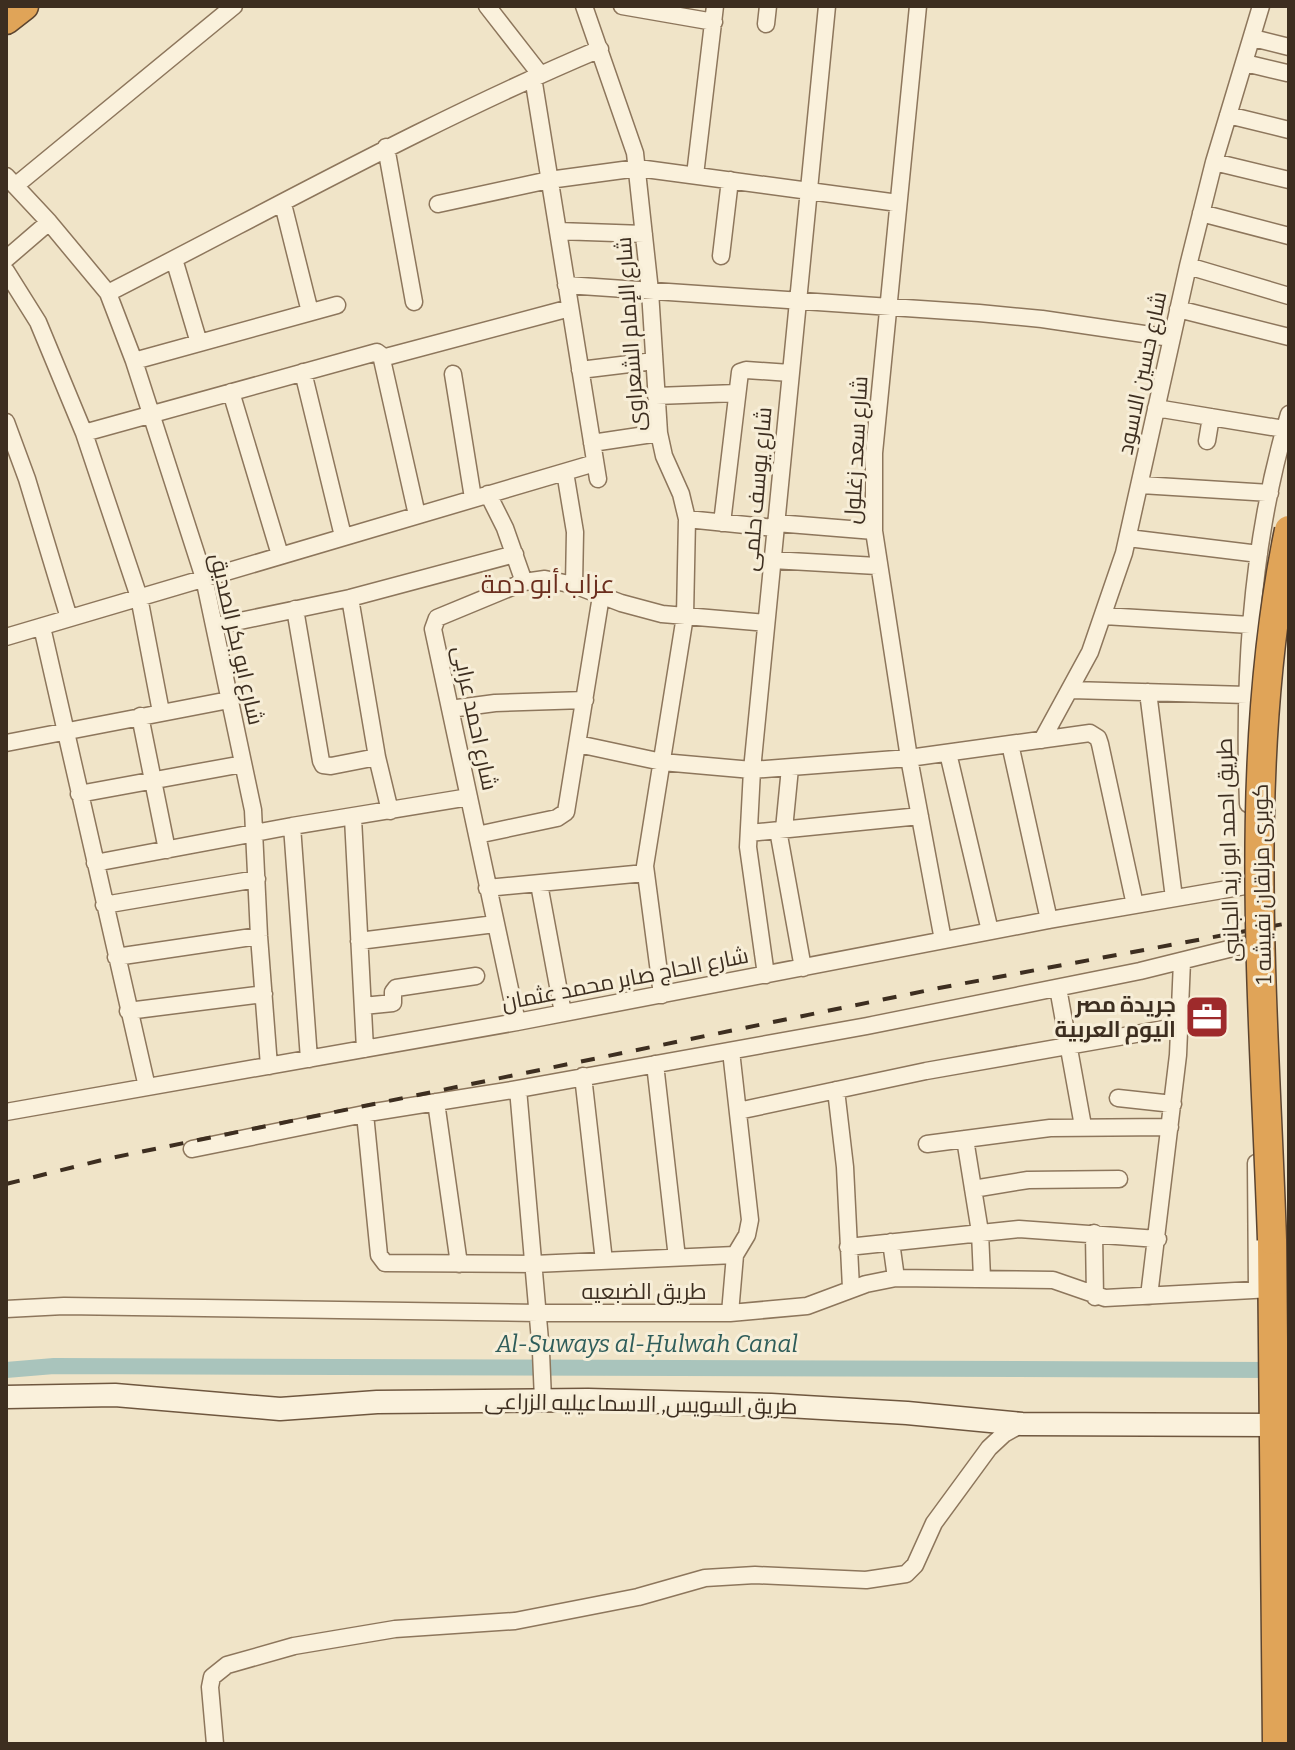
<svg xmlns="http://www.w3.org/2000/svg" width="1295" height="1750" viewBox="0 0 1295 1750" font-family="Bitter,Cairo,serif">
<rect width="100%" height="100%" fill="#f0e4c8"/>
<g fill="none" stroke-linecap="round" stroke-linejoin="round">
<path stroke="#a9c4bc" stroke-width="16" d="M6 1370 54 1366 1289 1370"/>
<g stroke="#8d765c" stroke-width="19">
<path id="street" d="M487 6 540 74
M584 6 635 153 650 291 659 433 664 456 681 494 687 519 685 616 645 866 662 995
M622 6 714 22
M918 6 874 453V531L909 758 943 940
M766 24 768 6
M1253 38 1289 47
M1245 63 1287 73
M533 77 598 479
M1228 115 1289 130
M386 147 414 302
M1214 162 1289 180
M695 175 715 6
M6 176 49 222 108 293 134 361 204 578 253 810 259 936 269 1066
M15 186 234 6
M283 204 310 312
M438 204 549 180 638 168 898 203
M1201 213 1289 236
M558 231 644 234
M721 256 730 180
M6 259 49 222
M174 259 199 343
M1188 266 1289 296
M6 271 38 322 84 433 139 597 161 712
M566 285 979 313 1042 319 1171 338
M108 293C271 210 431 120 600 49
M1178 309 1289 337
M382 358 570 308
M134 361 337 305
M580 370 654 361
M303 372 343 536
M453 374 473 498
M231 392 280 555
M656 396 737 393
M1156 408 1284 429
M6 422 27 479 69 618
M84 433 377 352 381 355 417 515
M1207 441 1211 417
M592 443 659 433
M565 472 575 532 574 585
M1141 485 1270 493
M488 494 505 528 524 582
M687 519 775 528
M722 523 740 372 746 370 790 373
M776 523 874 531
M1128 538 1259 554
M772 560 877 566
M350 598 377 757 390 811
M295 609 321 761 323 765 331 766 377 757
M1104 616 1250 625
M216 626 350 598 515 554
M42 627 147 1087
M6 637 595 463
M1071 690 1247 695
M1148 692 1174 898
M450 709 495 703 585 700
M140 716 167 850
M1042 740 1090 652 1124 553 1188 266 1214 162 1261 6
M6 743 229 700
M578 744 662 762 752 770 909 758 1090 733 1098 738 1100 744 1135 905
M1010 744 1049 920
M948 753 990 931
M79 794 243 764
M1248 804C1243 674 1251 540 1289 414
M353 818 365 1049
M292 826 309 1059
M784 829 790 768
M778 830 803 968
M749 833 920 816
M477 835 557 818 566 812 601 596
M95 863 292 826 469 797
M539 884 563 1013
M487 888 645 873
M104 905 257 879
M359 941 495 924
M116 957 259 936
M766 975 748 847 752 770 827 6
M1058 988 1083 1126
M363 1006 393 1003V992L396 988 476 976
M128 1011 264 994
M517 1022 433 629 437 618 524 582 545 579 574 585 621 603 662 614 766 623
M655 1064 677 1258
M583 1076 604 1261
M518 1089 541 1352 543 1400
M836 1090 845 1167 851 1288
M1118 1098 1173 1104
M436 1102 459 1264
M738 1111 926 1071 1181 1026
M6 1112 517 1022 1049 920 1251 885
M365 1114 379 1255 385 1263 534 1264 735 1255
M965 1139 980 1232 982 1278
M927 1144 1050 1128 1170 1127
M192 1149 374 1112 518 1089 867 1026 1140 971 1253 943
M1256 1163 1257 1290
M973 1189 1028 1180 1119 1179
M1094 1233 1095 1297
M891 1242 896 1278
M848 1247 1019 1229 1158 1239
M1149 1296 1178 1055 1182 961
M6 1309 64 1306 538 1313H730L807 1306 866 1284 896 1278 1053 1280 1105 1298 1274 1289
M730 1313 735 1255 747 1235 750 1220 731 1051
M215 1744 210 1687 212 1677 227 1665 294 1646 395 1629 515 1621 638 1597 705 1578 755 1575 866 1580 906 1574 915 1565 934 1523 989 1448 1004 1434 1022 1424"/>
</g>
<g stroke="#6f573f" stroke-width="25">
<path id="secondary" d="M6 1397 115 1395 280 1409 377 1402 588 1400 771 1405 907 1413 1022 1424 1275 1425"/>
</g>
<g stroke="#5b4430" stroke-width="31">
<path id="highway" d="M6 20 24 6
M1272 1240 1277 1744"/>
</g>
<use href="#street" stroke="#faf1dc" stroke-width="16"/>
<use href="#secondary" stroke="#faf1dc" stroke-width="22"/>
<use href="#highway" stroke="#e0a458" stroke-width="28"/>
<path stroke="#3d2e20" stroke-width="4" stroke-dasharray="14 14" stroke-linecap="butt" d="M6 1184 106 1159 939 988 1289 923"/>
<g stroke="#5b4430" stroke-width="31" stroke-linecap="butt">
<path id="highway-bridge" d="M1272 1240C1264 1004 1241 763 1289 530"/>
</g>
<use href="#highway-bridge" stroke="#e0a458" stroke-width="28"/>
</g>
<defs>
<g id="office-square" transform="scale(2.3)"><rect x="-9" y="-9" width="18" height="18" rx="4" fill="#9e2a2b" stroke="#f7eed8"/><path d="M-6-3h4V-5.5h4V-3h4V5H-6ZM-1-4.5V-3h2v-1.5ZM-6 0V1H6V0Z" fill="#fff"/></g>
</defs>
<g fill-rule="evenodd">
<use href="#office-square" x="1207" y="1017"/>
</g>
<g text-anchor="middle" dominant-baseline="central" stroke-width="6" stroke-linejoin="round" paint-order="stroke">
<g font-size="22" fill="#3d2e20" stroke="#f7eed8">
<text transform="translate(630 334) rotate(-94)">شارع الإمام الشعراوى</text>
<text transform="translate(1142 373) rotate(-78)">شارع حسين الاسود</text>
<text transform="translate(856 450) rotate(-87)">شارع سعد زغلول</text>
<text transform="translate(757 489) rotate(-85)">شارع يوسف حلمى</text>
<text transform="translate(237 639) rotate(77)">شارع ابو بكر الصديق</text>
<text transform="translate(475 718) rotate(78)">شارع احمد عرابى</text>
<text transform="translate(1228 850) rotate(-92)">طريق احمد ابو زيد الجانبى</text>
<text transform="translate(1262 884) rotate(-91)">كوبرى مزلقان نفيشه 1</text>
<text transform="translate(625 979) rotate(-11)">شارع الحاج صابر محمد عثمان</text>
<text x="644" y="1291">طريق الضبعيه</text>
<text transform="translate(641 1404) rotate(1)">طريق السويس, الاسماعيليه الزراعى</text>
</g>
<g font-size="22" font-weight="bold" fill="#3d2e20" stroke="#f7eed8" text-anchor="end">
<text x="1176" y="1004">جريدة مصر<tspan x="1176" dy="25">اليوم العربية</tspan></text>
</g>
<g font-size="24" font-style="italic" fill="#2f5d5a" stroke="#f7eed8">
<text x="647" y="1344">Al-Suways al-Ḥulwah Canal</text>
</g>
<g font-size="26" fill="#6b2e1e" stroke="#f7eed8">
<text x="548" y="584">عزاب أبو دمة</text>
</g>
</g>
<rect width="1295" height="1750" fill="none" stroke="#3d2e20" stroke-width="16"/>
</svg>
